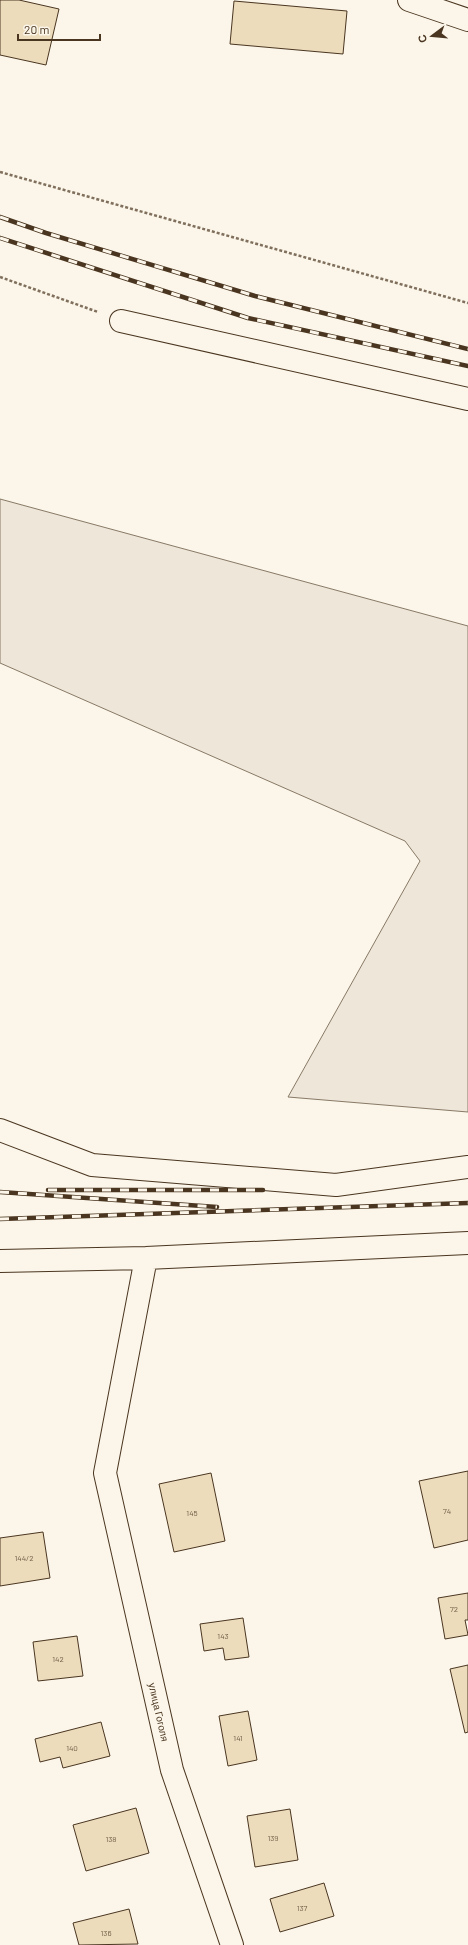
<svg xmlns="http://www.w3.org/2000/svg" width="468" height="1945" viewBox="0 0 468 1945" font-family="Barlow,sans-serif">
<rect width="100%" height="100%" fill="#fbf6e9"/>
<path fill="#ede6d9" stroke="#887966" d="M0 499 468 626V1112L288 1097 420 861 405 841 0 663Z"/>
<path fill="#ecdcbc" stroke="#4a3520" d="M0 0H19L59 9 46 65 0 55Z
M234 1 347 11 343 54 230 44Z
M468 1471V1540L434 1548 419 1481Z
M211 1473 225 1541 174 1552 159 1484Z
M43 1532 50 1578 0 1586V1538Z
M468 1593V1620H465L468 1635 445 1639 438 1598Z
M243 1618 249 1657 225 1660 223 1648 204 1651 200 1624Z
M77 1636 83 1676 38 1681 33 1642Z
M468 1665V1732L465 1733 450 1669Z
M248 1711 257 1760 228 1766 219 1716Z
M101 1722 110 1756 63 1768 60 1757 40 1762 35 1739Z
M136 1808 149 1853 86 1871 73 1825Z
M290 1809 298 1860 255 1867 247 1816Z
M324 1883 334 1916 280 1932 270 1899Z
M129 1909 138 1944 79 1945 73 1923Z"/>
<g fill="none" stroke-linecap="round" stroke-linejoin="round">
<g stroke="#4a3520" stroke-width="24">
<path id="street" d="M409 0 468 20
M121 321 468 399
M0 1130 92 1165 336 1185 468 1167
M146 1258 105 1473 172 1770 232 1945
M0 1261 146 1258 468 1243"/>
</g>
<path stroke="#7f6f5c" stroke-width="2.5" stroke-dasharray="3 2" stroke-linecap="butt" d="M0 172 468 303
M0 277 98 312"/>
<use href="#street" stroke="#fbf6e9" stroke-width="22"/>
<g stroke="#4a3520" stroke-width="4.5">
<path id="rail" d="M0 217 46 233 255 296 468 349
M0 238 248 318 468 366
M48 1190H263
M0 1192 217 1207
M0 1219 468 1203"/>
</g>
<use href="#rail" stroke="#fbf6e9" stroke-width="3" stroke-dasharray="9" stroke-linecap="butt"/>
</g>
<g text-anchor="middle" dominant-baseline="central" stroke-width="3" stroke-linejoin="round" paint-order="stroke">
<g font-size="8" fill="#725f47">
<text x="447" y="1511">74</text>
<text x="192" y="1513">145</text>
<text x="24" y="1558">144/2</text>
<text x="454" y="1609">72</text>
<text x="223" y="1636">143</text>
<text x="58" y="1659">142</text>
<text x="238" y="1738">141</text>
<text x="72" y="1748">140</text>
<text x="273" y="1838">139</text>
<text x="111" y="1839">138</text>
<text x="302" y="1908">137</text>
<text x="106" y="1933">136</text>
</g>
<g font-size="10" fill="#4a3520" stroke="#fbf6e9">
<text transform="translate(159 1712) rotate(77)">улица Гоголя</text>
</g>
</g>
<g transform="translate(432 36) rotate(254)" stroke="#fbf6e9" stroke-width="3" paint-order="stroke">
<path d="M0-3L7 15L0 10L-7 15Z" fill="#4a3520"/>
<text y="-6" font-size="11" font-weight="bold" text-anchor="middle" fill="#4a3520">С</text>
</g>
<path d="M18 34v6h82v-6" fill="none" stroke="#4a3520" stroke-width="2"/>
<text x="24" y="34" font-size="12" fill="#4a3520" stroke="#fbf6e9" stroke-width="3" paint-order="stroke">20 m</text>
</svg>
